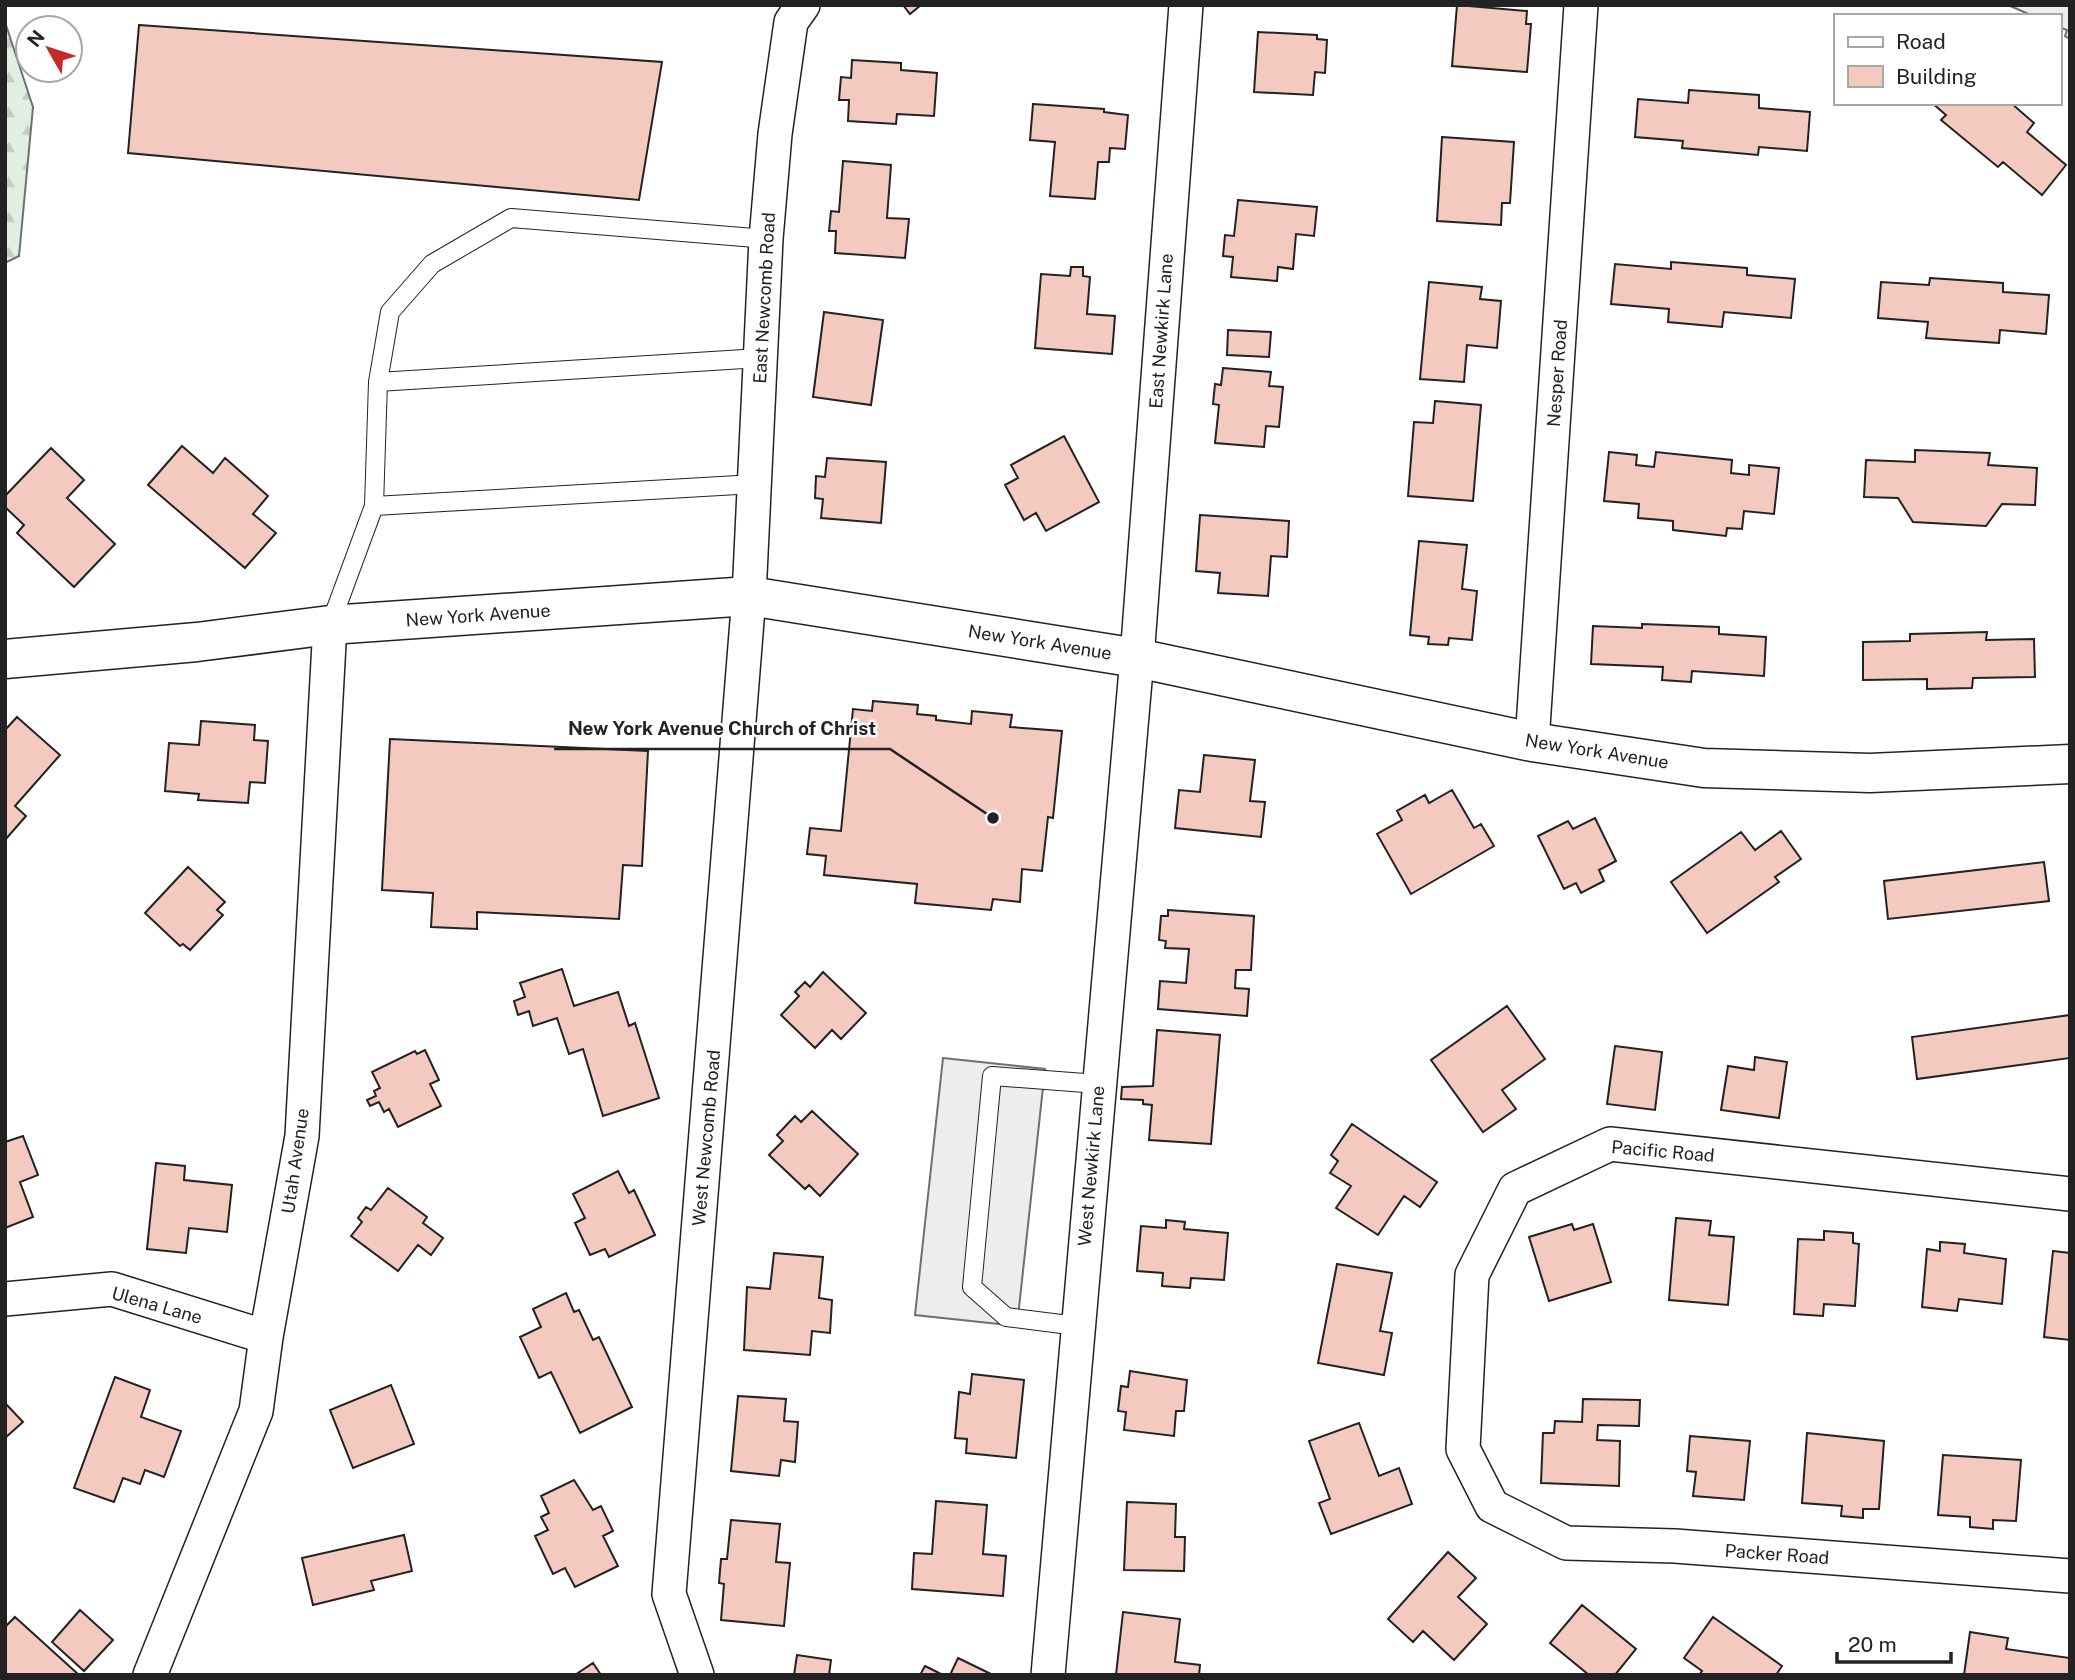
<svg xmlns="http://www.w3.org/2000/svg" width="2075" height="1680" viewBox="0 0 2075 1680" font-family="'Public Sans',sans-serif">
<defs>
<pattern id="forest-firs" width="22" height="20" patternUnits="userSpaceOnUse" patternTransform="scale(1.75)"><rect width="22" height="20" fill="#e0efe3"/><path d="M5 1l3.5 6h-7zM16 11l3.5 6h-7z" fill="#c0cdc2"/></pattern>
</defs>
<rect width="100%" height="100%" fill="#fff"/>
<path fill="url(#forest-firs)" stroke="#6f6f6f" stroke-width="2" d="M5 22 33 107 19 256 5 263Z"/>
<path fill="#ededed" stroke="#6f6f6f" stroke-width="2" d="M2008 5H2070V39L2065 36 2067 30 2059 27V16H2033Z
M943 1058 1045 1069 1017 1326 915 1315Z"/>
<path fill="#f3c9c0" stroke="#222" stroke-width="2" d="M903 5H921L910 14Z
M1457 5 1527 11 1526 24H1531L1527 72 1452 66Z
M139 25 662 62 639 200 128 153Z
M1258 32 1317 35V39L1327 40 1325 73 1315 72 1313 95 1254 92Z
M852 60 901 63V70L937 73 934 116 897 114 896 124 848 121 849 100H839L841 77 851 78Z
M1689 90 1759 95V108L1810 112 1807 151 1759 147 1758 155 1682 148 1683 141 1635 137 1638 99 1688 103Z
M1932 103H2011L2034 123 2027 132 2066 165 2042 195 2003 162 1998 167 1941 120 1946 115Z
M1033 104 1104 109V112L1128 115 1125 149 1110 148 1109 162H1098L1095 199 1050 196 1055 142 1030 140Z
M1442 137 1514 142 1510 203H1502L1501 225 1437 221Z
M843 161 891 165 887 218 909 219 905 258 835 253 836 231H829L831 211 839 212Z
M1238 200 1317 207 1314 236 1296 234 1293 269 1278 267 1277 281 1231 277 1233 257 1223 256 1225 235 1234 236Z
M1671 262 1747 268V275L1795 279 1791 318 1724 312 1722 327 1668 322 1669 309 1611 304 1615 264 1671 269Z
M1071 267H1083V276L1090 277 1087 314 1115 316 1112 354 1035 348 1041 274 1070 276Z
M1930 278 2003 283V292L2049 295 2046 334 2000 330 1999 343 1926 338 1928 322 1878 318 1881 282 1929 285Z
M1429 282 1482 287 1480 299 1501 301 1497 348 1467 345 1464 382 1420 379Z
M824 312 883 320 871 405 813 397Z
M1228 330 1271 332 1269 357 1227 355Z
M1223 368 1271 372 1269 386 1283 387 1279 427 1266 426 1264 447 1215 443 1219 405 1213 404 1215 384 1221 385Z
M1435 401 1481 405 1473 501 1408 496 1414 422 1433 423Z
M1064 436 1099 502 1046 531 1036 513 1024 520 1005 485 1018 478 1011 465Z
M182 446 213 473 225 458 268 496 253 514 276 533 245 568 148 485Z
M51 448 84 480 67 498 115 544 74 587 17 533 24 525 5 507V496Z
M1915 450 1990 453 1988 465 2037 468 2035 505 2002 504 1986 526 1913 522 1898 498 1864 497 1866 460 1915 462Z
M1609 452 1637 455 1636 465 1654 467 1656 452 1732 460 1731 473 1749 475V465L1779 468 1774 514 1744 511 1742 529 1727 528 1726 536 1673 530V521L1638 518 1639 504 1604 501Z
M827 458 886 462 881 523 821 518 823 499 815 498 816 476 825 477Z
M1200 515 1289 521 1287 557 1271 556 1268 596 1218 593 1220 573 1196 571Z
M1419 541 1467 545 1462 589 1477 591 1472 640 1449 638 1448 645 1428 644 1429 637 1410 635Z
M1642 624 1719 627V634L1766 637 1764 676 1692 671 1691 682 1662 680 1663 667 1591 664 1593 626 1642 628Z
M1987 632 1986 640 2034 639 2035 677 1973 678 1972 688 1927 689V679L1863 680V642L1910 641V634Z
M873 701 918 705 917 714 936 716V720L971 724 972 711 1012 715 1010 727 1062 731 1053 818 1048 817 1042 871 1022 869 1020 902 993 899 991 910 915 903 917 884 824 875 826 856 807 854 810 828 841 831 853 709 872 711Z
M17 717 60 755 15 806 26 816 5 840V730Z
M201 721 255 725 254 740 268 741 265 783 250 782 248 803 198 800 199 794 165 791 169 743 199 745Z
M390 739 648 751 642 866 623 865 619 919 477 912V929L431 927 433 893 382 890Z
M1204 755 1255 760 1250 801 1265 802 1261 837 1175 828 1179 790 1200 792Z
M1452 790 1474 828 1481 824 1494 846 1411 894 1377 834 1402 820 1397 811 1425 795 1429 803Z
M1595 818 1616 861 1599 870 1604 881 1581 893 1576 883 1564 889 1538 836 1568 821 1573 829Z
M1781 831 1801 859 1775 877 1779 882 1707 933 1671 882 1741 832 1755 850Z
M2044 862 2049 901 1888 919 1884 881Z
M188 867 225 902 217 910 223 915 190 950 183 944 180 946 145 913Z
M1168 910 1254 916 1251 970H1236L1235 988 1249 989 1247 1016 1158 1009 1160 981 1186 983 1189 949 1165 948 1166 941 1159 940 1161 916H1168Z
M562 969 574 1006 618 992 629 1026 635 1023 659 1098 603 1116 583 1049 569 1054 557 1018 533 1026 529 1011 518 1015 514 1001 525 997 520 983Z
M823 972 866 1013 841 1039 832 1030 815 1048 781 1015 799 996 795 992 805 982 810 987Z
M1507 1006 1545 1059 1502 1090 1516 1109 1483 1132 1431 1060Z
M2070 1015V1058L1917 1079 1912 1037Z
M1157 1030 1220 1035 1211 1144 1149 1140 1152 1105 1143 1104V1100L1121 1099 1122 1087 1153 1086Z
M1615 1046 1662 1052 1655 1110 1607 1104Z
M425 1050 439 1080 430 1084 441 1106 398 1127 389 1109 384 1112 379 1102 370 1106 367 1100 376 1096 374 1091 380 1088 372 1072 415 1051 417 1054Z
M1755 1057 1787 1062 1779 1118 1721 1110 1728 1066 1754 1070Z
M812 1111 858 1154 820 1196 809 1185 805 1189 769 1155 783 1141 777 1135 795 1116 801 1122Z
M1352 1124 1437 1182 1420 1207 1404 1196 1378 1235 1336 1208 1351 1186 1330 1173 1338 1161 1331 1155Z
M23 1136 38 1175 20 1182 33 1217 5 1228V1142Z
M156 1163 185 1166 184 1180 232 1185 227 1232 189 1228 186 1253 147 1249Z
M618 1171 629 1193 634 1190 655 1235 609 1257 605 1249 590 1255 575 1223 585 1218 573 1194Z
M388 1188 427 1217 423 1223 443 1238 431 1255 418 1245 398 1271 351 1236 362 1222 358 1218 366 1207 371 1210Z
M1676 1218 1711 1221 1709 1235 1734 1237 1728 1305 1669 1300Z
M1166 1220 1185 1222 1184 1229 1228 1233 1224 1280 1191 1278 1190 1288 1162 1286 1163 1273 1137 1271 1141 1226 1166 1228Z
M1572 1224 1574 1230 1593 1224 1611 1282 1549 1301 1529 1237Z
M1824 1231 1853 1233V1243L1859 1244 1855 1306 1824 1304 1823 1316 1794 1314 1798 1239 1824 1240Z
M1940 1242 1965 1244 1964 1253 2006 1259 2002 1304 1959 1299 1957 1311 1922 1307 1927 1249 1940 1251Z
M2053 1251 2070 1253V1340L2044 1337Z
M774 1253 823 1257 819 1298 832 1300 830 1333 812 1331 810 1355 744 1350 747 1287 770 1289Z
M1337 1264 1392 1273 1380 1331 1392 1333 1384 1375 1318 1363Z
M566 1293 574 1312 579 1310 593 1340 599 1337 632 1407 580 1433 551 1372 539 1378 520 1337 541 1327 533 1309Z
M1130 1371 1187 1380 1184 1411H1176L1174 1436 1124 1430 1126 1412 1118 1411 1121 1386 1128 1387Z
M972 1374 1024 1380 1016 1458 966 1453 967 1439 955 1438 959 1392 970 1394Z
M115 1377 150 1390 141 1417 181 1431 164 1477 145 1470 140 1484 123 1478 114 1502 74 1488Z
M391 1385 414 1444 353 1468 330 1410Z
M738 1396 786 1399 784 1421 798 1422 795 1462 781 1460 779 1476 731 1471Z
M1583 1399 1640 1400 1639 1426 1598 1425 1597 1440 1620 1441 1619 1486 1541 1483 1543 1433H1554L1555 1421 1582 1422Z
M5 1403 23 1422 5 1438Z
M1359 1423 1379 1476 1399 1468 1412 1504 1331 1534 1319 1503 1330 1499 1309 1441Z
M1807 1433 1884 1441 1879 1509H1863V1518L1841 1516 1842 1506 1802 1503Z
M1690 1436 1750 1441 1744 1500 1693 1496 1696 1472 1687 1471Z
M1943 1455 2021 1460 2016 1521 1993 1520V1529L1970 1527V1517L1938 1515Z
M574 1480 593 1510 601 1506 613 1531 603 1536 618 1566 575 1587 565 1568 553 1574 535 1536 548 1530 541 1517 549 1513 541 1496Z
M936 1501 987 1505 983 1554 1006 1556 1003 1596 912 1589 914 1553 932 1554Z
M1127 1502 1176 1504 1175 1537H1185L1184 1571 1124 1570Z
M731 1520 780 1524 776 1562 790 1563 784 1626 721 1620 724 1584 719 1583 721 1559H727Z
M404 1535 412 1571 371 1581 374 1590 313 1605 302 1558Z
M1448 1552 1476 1578 1458 1597 1487 1624 1454 1660 1423 1631 1413 1642 1388 1619Z
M1582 1605 1636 1649 1615 1675H1589L1550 1643Z
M80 1610 113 1640 84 1671 52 1642Z
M1123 1612 1180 1619 1175 1662 1200 1665 1199 1675H1116Z
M15 1617 79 1675H5V1627Z
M1713 1617 1782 1666 1776 1675H1699L1702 1671 1684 1658Z
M1970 1632 2008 1638 2006 1649 2070 1658V1675H1964Z
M797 1655 831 1660 829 1675H794Z
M958 1658 993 1675H950Z
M593 1663 601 1675H575Z
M925 1666 943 1675H920Z"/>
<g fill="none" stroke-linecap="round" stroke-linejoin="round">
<g stroke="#222" stroke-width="20">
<path id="lane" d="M378 382 760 358
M374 506 755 484
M330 625 374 506 378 382 390 312 432 264 511 218 766 239
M1077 1326 1006 1317 972 1287 992 1076 1098 1084"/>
</g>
<g stroke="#222" stroke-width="36">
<path id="street" d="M1532 742 1581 5
M2070 1194 1610 1144 1515 1189 1472 1275 1463 1449 1492 1506 1566 1543 1675 1546 2070 1576
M5 1299 112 1289 266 1337
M150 1675 256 1411 266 1337 302 1136 330 625
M697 1675 669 1594 749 596 766 239 775 134 791 22 803 5
M1048 1675 1137 658 1186 5"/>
</g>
<g stroke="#222" stroke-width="41">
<path id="secondary" d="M5 659 197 642 330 625 749 596 1137 658 1532 742 1704 768 1870 773 2070 764"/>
</g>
<use href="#lane" stroke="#fff" stroke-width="18"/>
<use href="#street" stroke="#fff" stroke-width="33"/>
<use href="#secondary" stroke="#fff" stroke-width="38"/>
</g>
<g text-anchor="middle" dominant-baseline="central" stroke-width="5" stroke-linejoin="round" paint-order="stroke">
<g font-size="18" fill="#222" stroke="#fff">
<text transform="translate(764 298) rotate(-87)">East Newcomb Road</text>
<text transform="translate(1161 331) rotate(-86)">East Newkirk Lane</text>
<text transform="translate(1557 373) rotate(-86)">Nesper Road</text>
<text transform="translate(478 615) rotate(-4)">New York Avenue</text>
<text transform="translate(1040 642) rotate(9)">New York Avenue</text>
<text transform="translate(1597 751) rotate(9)">New York Avenue</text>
<text transform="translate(706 1138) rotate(-85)">West Newcomb Road</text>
<text transform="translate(1663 1151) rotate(5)">Pacific Road</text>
<text transform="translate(295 1161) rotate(-82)">Utah Avenue</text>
<text transform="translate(1091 1166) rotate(-85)">West Newkirk Lane</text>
<text transform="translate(157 1305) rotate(16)">Ulena Lane</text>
<text transform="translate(1777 1554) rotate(4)">Packer Road</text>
</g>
</g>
<path fill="none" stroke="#222" stroke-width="2.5" d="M993 818L890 749H554"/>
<circle fill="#222" stroke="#fff" stroke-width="2.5" cx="993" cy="818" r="7"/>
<g font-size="19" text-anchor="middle" font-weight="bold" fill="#222" stroke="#fff" stroke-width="5" stroke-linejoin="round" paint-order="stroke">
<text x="722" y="735">New York Avenue Church of Christ</text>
</g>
<rect width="2075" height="1680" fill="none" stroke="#222222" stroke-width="14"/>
<rect x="1834" y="14" width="228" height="91" fill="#ffffff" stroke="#a7a7a7" stroke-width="2"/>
<rect x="1848" y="37" width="35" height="10" fill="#ffffff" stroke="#a7a7a7" stroke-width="2"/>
<text x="1896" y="49" font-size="21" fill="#222222">Road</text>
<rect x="1848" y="66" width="35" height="21" fill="#f3c9c0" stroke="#a7a7a7" stroke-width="2"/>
<text x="1896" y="84" font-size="21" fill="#222222">Building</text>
<g transform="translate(49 49) rotate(309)"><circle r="33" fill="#ffffff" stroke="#a7a7a7" stroke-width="2"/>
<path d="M0-5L12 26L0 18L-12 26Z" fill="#c62828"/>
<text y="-10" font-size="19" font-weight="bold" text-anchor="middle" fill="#222222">N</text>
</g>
<path d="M1837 1652v10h114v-10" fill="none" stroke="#222222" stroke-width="3.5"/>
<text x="1848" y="1652" font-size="21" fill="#222222" stroke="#ffffff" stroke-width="5" paint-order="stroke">20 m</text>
</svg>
